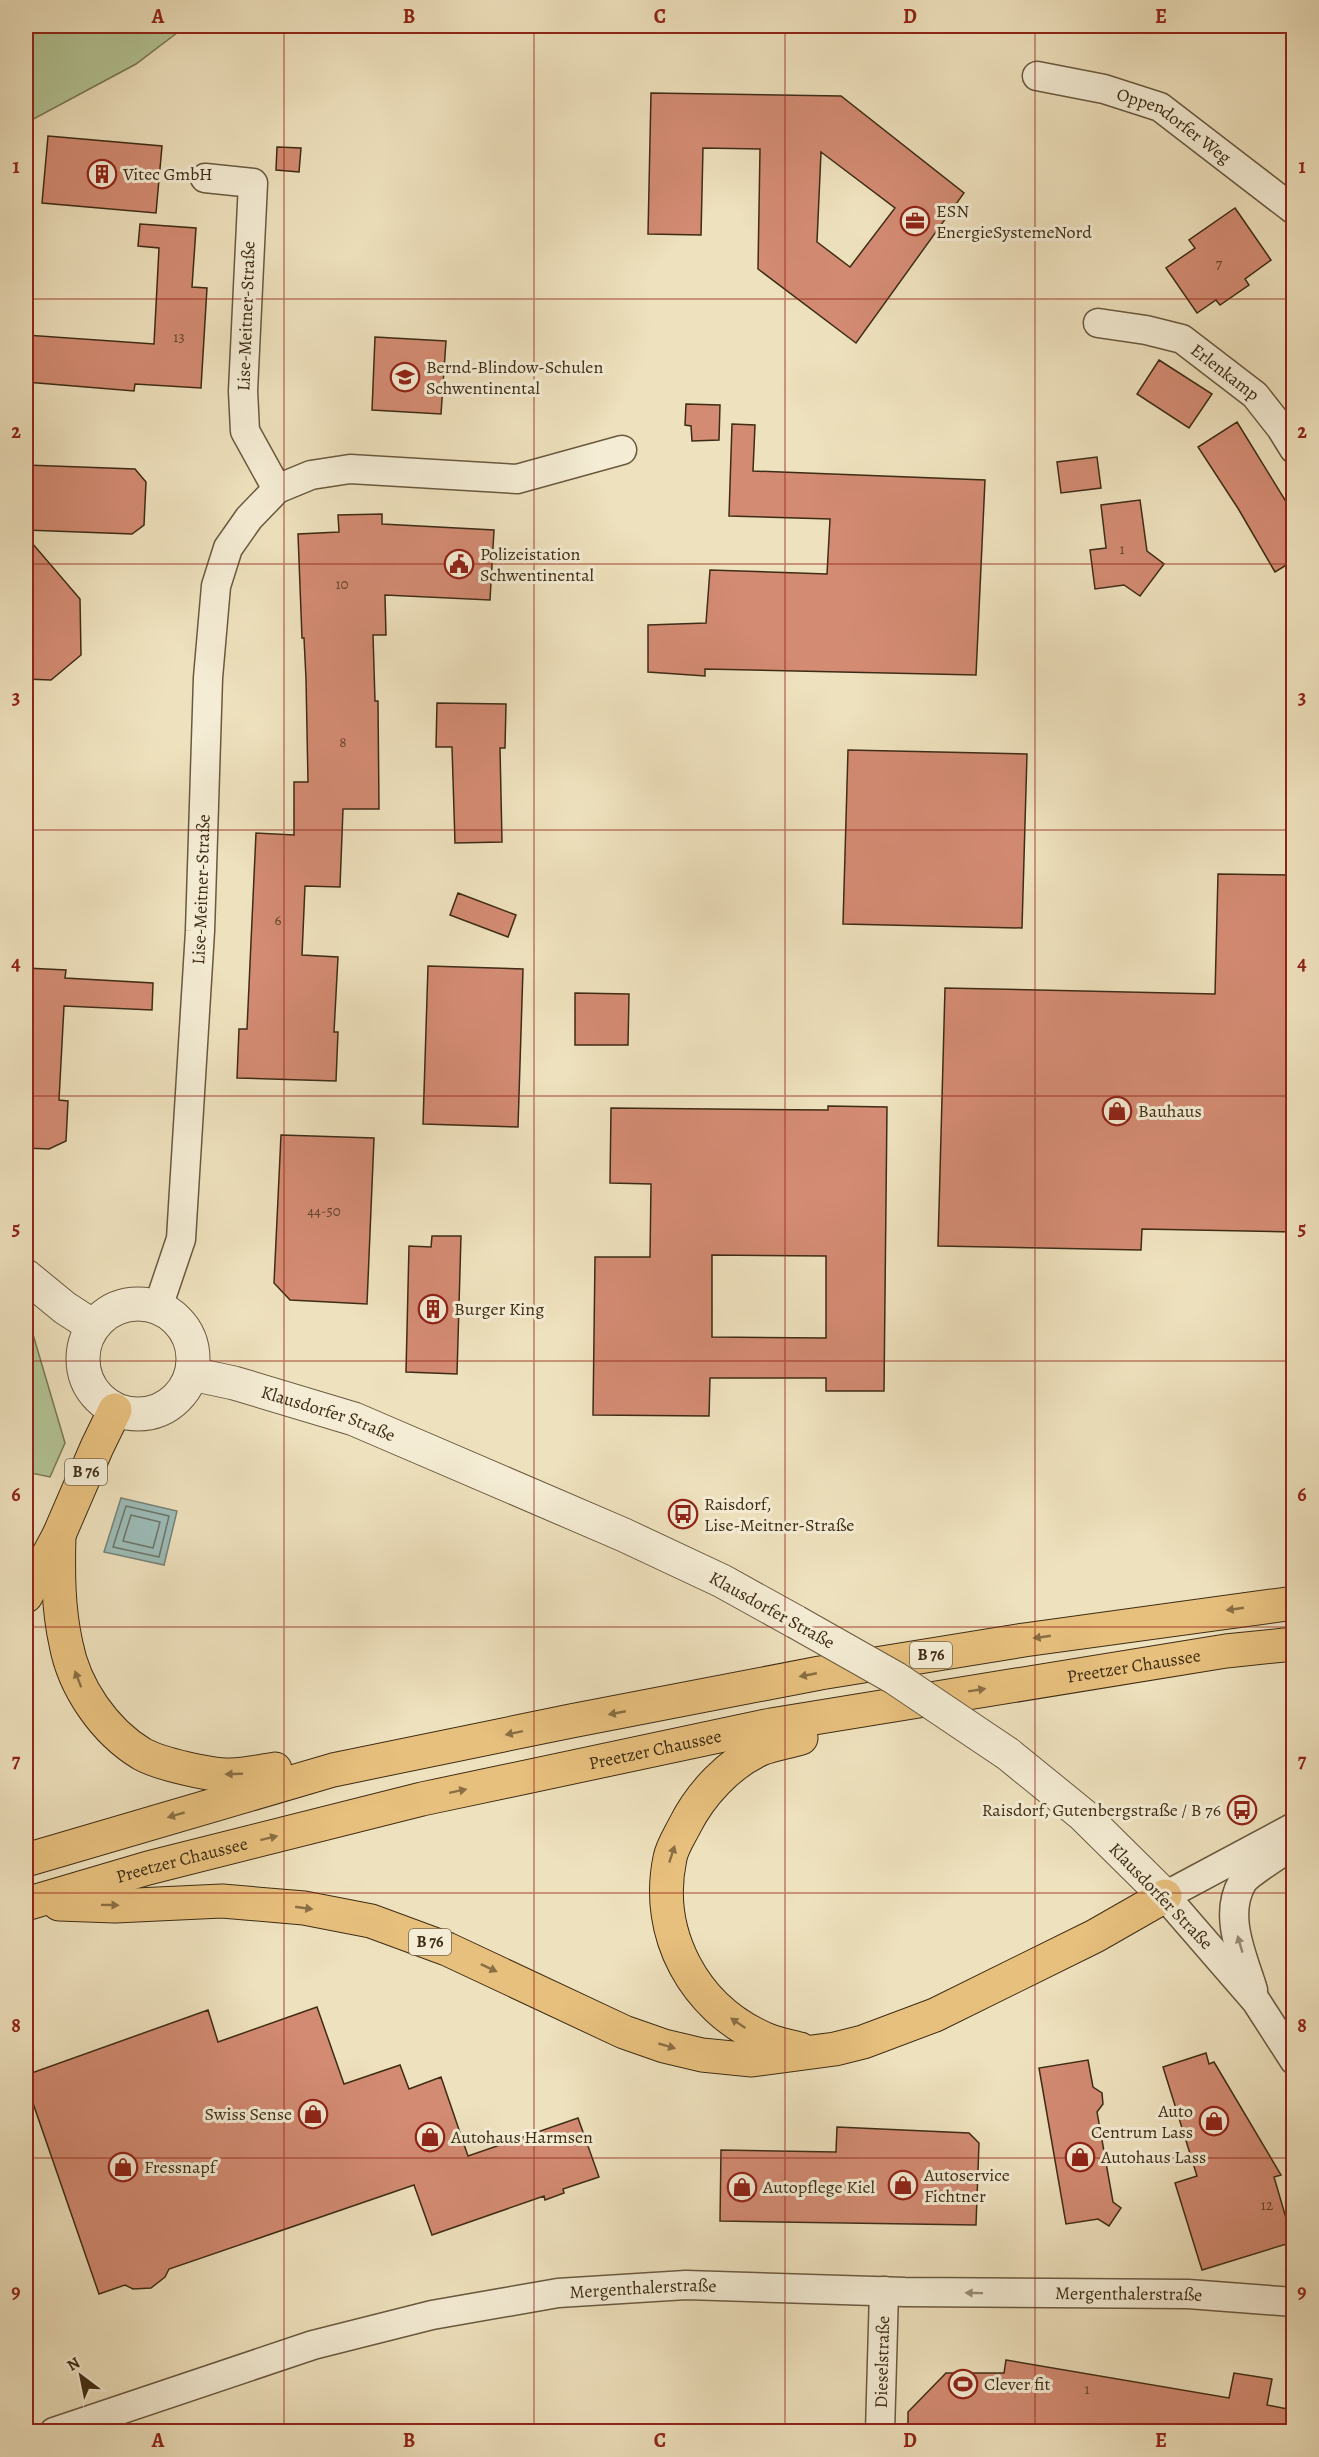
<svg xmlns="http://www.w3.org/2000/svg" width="1319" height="2457" viewBox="0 0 1319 2457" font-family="Alegreya,serif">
<rect width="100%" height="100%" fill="#eee1bd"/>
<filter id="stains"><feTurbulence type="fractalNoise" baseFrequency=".00333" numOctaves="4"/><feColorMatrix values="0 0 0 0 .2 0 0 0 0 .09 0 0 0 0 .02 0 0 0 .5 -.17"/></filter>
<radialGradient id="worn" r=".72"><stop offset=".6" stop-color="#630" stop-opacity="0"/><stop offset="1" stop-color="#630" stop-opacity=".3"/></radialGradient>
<path fill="#b3c495" stroke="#787854" stroke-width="1.5" d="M26 26H186L136 64 26 123Z
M26 1327 32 1331 65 1443 50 1477 26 1472Z"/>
<path fill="#9cbcb9" stroke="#768277" stroke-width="1.5" d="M121 1498 177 1511 164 1565 104 1552Z"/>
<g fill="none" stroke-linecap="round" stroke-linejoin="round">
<path stroke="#6d7466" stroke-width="1.5" d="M126 1506 169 1516 159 1557 113 1547Z
M131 1515 160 1522 153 1548 123 1541Z"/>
</g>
<path fill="#d38b73" stroke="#3e2c14" stroke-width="1.5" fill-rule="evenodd" d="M651 93 841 96 964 193 856 343 758 269 760 149 703 148 701 235 648 234ZM821 152 895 208 850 267 817 242Z
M48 136 162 146 156 213 42 203Z
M277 147 301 148 299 172 276 170Z
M1235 208 1271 260 1245 279 1249 285 1220 305 1216 300 1197 313 1166 268 1195 248 1189 240Z
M140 224 196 228 192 287 207 288 201 388 135 384 134 391 26 382V335L154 344 159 248 138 246Z
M375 337 446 341 441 414 372 410Z
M1159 360 1212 394 1189 428 1137 394Z
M686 404 720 405 719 440 692 441 691 426 685 425Z
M1237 422 1293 513V561L1275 572 1239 510 1198 447Z
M732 424 755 425 753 471 985 480 976 675 705 669V676L648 672V625L706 623 710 570 827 574 830 519 729 516Z
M1097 457 1101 488 1061 493 1057 462Z
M26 465 135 469 146 482 144 525 132 534 26 530Z
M1140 500 1147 551 1164 564 1140 596 1124 585 1095 589 1090 550 1106 548 1101 505Z
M382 514V524L494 530 490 600 385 595 386 635H373L375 701H378L379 809H343L340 887 305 886 302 955 338 957 334 1032H338L336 1081 237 1078 239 1029H247L256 833 294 835V782H308L306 679 304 638H302L298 534 339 532 338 515Z
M26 536 80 599 81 655 51 680 26 679Z
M437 703 506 704 505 748H500L502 842 455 843 452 747H436Z
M848 750 1027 754 1022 928 843 924Z
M1218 874 1293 875V1232L1142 1229 1141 1250 938 1246 945 988 1215 994Z
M458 893 516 915 508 937 450 915Z
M428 966 523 969 518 1127 423 1124Z
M26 968 66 970 65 978 153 983 152 1010 64 1006 59 1100 68 1101 66 1141 49 1149 26 1148Z
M575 993 629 994 628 1045H575Z
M828 1106 887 1107 884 1391H826V1378H710L709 1416 593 1415 595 1257H650L651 1184 610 1183 611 1108 828 1110ZM712 1255 826 1256V1338L712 1337Z
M281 1135 374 1138 367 1304 290 1300 274 1283Z
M432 1236H461L457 1374 406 1372 409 1246 431 1247Z
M317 2007 344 2084 400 2065 409 2089 441 2077 468 2156 578 2118 599 2177 563 2189 564 2193 545 2200 544 2196 432 2235 414 2185 169 2269 165 2277 151 2288 133 2289 125 2285 99 2294 26 2083V2075L208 2010 218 2042Z
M1206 2053 1209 2064 1214 2062 1281 2175 1274 2177 1293 2242 1202 2270 1175 2183 1197 2176 1163 2067Z
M1088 2060 1093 2087 1102 2093 1103 2104 1097 2112 1113 2202 1121 2208 1109 2226 1098 2219 1066 2224 1039 2068Z
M837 2127 969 2133 979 2143 976 2225 720 2221 721 2150 836 2152Z
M1006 2360 1229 2398 1234 2373 1272 2379 1267 2405 1293 2410V2432H908V2412L946 2373H1004Z"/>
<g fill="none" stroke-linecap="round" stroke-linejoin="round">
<g stroke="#6a593e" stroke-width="31">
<g id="minor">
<path id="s1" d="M1037 76 1104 89 1160 107 1294 210"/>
<path d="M205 178 253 183 243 391 245 431 277 489"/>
<path id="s2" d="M1098 323 1146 330 1182 339 1255 395 1281 428 1294 449"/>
<path id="s3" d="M158 1307 181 1239 200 931 208 678 216 586 228 548 249 518 277 489 311 475 350 469 517 479 622 450"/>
<path d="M1294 1827 1165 1896 1256 2001 1294 2060"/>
<path d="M1253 1990C1243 1957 1223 1916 1242 1883 1247 1874 1283 1852 1294 1844"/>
<path id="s4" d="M54 2432 313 2345 432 2315 558 2293 686 2285 905 2292 1188 2294 1294 2302"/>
<path id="s5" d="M880 2432 884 2291"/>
</g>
</g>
<g stroke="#6a593e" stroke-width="35">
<g id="tertiary">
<path d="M26 1276 65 1308 93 1326"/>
<circle cx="138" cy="1359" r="55"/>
<path id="s6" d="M192 1374 234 1383 354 1419 624 1535 722 1581 796 1622"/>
<path d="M1008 1754 1083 1815 1165 1896"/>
</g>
</g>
<g stroke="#3e2c14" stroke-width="35">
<g id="trunk">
<path d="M59 1535C58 1572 58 1608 66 1644 74 1687 104 1731 142 1754 160 1764 209 1775 230 1775 245 1775 261 1771 275 1769"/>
<path d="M26 1596 59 1535 97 1447 115 1410"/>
<path d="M26 1860 333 1770 571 1721 820 1673 1024 1640 1294 1603"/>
<path id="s7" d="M26 1904 148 1868 422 1799 771 1725 1226 1651 1294 1644"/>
<path d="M59 1904 115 1906 222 1901 304 1908 371 1921 447 1949 624 2032 664 2046 702 2055 752 2060 835 2049 863 2042 935 2015 1095 1936 1165 1896"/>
<path d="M800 2049C789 2046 776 2044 765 2039 694 2008 654 1934 670 1858 672 1847 680 1835 685 1825 700 1795 729 1763 761 1749 773 1744 788 1742 801 1738"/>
</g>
</g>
<use href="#minor" stroke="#f4ecd4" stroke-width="28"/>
<use href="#tertiary" stroke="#f4ecd4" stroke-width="33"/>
<use href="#trunk" stroke="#e7c07e" stroke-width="33"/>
<g stroke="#6a593e" stroke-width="35" stroke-linecap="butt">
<path id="tertiary-bridge" d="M796 1622 895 1678 1008 1754"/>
</g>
<use href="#tertiary-bridge" stroke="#f4ecd4" stroke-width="33"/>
</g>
<defs><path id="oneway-solid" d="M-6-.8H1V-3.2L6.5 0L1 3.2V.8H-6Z" transform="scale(1.5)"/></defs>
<g fill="#8a6f44">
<use href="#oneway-solid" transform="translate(1235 1609) rotate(172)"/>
<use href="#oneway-solid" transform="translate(1042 1637) rotate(172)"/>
<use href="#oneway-solid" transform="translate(808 1675) rotate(169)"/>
<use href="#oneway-solid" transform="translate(78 1679) rotate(-111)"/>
<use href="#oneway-solid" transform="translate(977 1690) rotate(-9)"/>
<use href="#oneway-solid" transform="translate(617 1713) rotate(169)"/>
<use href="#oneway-solid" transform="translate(514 1733) rotate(168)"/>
<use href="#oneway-solid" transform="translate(234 1774) rotate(178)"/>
<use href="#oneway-solid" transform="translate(458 1791) rotate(-12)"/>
<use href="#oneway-solid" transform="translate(176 1815) rotate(164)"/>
<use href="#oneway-solid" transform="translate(269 1838) rotate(-14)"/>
<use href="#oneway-solid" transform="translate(672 1854) rotate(-72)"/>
<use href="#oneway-solid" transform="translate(110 1905) rotate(1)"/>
<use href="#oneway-solid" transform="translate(304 1908) rotate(8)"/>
<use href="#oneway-solid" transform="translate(489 1968) rotate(25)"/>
<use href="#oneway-solid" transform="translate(738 2023) rotate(-146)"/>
<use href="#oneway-solid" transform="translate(667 2046) rotate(16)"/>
</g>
<g fill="#998c74">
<use href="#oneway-solid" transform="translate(1240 1944) rotate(-106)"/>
<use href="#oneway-solid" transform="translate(974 2293) rotate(-179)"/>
</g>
<path fill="none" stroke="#8f2418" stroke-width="1.5" stroke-opacity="0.55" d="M284 26V2432M534 26V2432M785 26V2432M1035 26V2432M26 299H1294M26 564H1294M26 830H1294M26 1096H1294M26 1361H1294M26 1627H1294M26 1893H1294M26 2158H1294"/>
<defs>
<g id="building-ring" transform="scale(1.5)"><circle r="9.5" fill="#f4ecd4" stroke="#8f2418" stroke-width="1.5"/><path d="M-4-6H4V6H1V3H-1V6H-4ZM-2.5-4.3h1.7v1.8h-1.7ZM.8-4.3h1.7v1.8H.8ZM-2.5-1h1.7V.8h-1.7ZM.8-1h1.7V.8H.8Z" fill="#8f2418"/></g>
<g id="office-ring" transform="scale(1.5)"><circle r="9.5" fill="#f4ecd4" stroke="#8f2418" stroke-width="1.5"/><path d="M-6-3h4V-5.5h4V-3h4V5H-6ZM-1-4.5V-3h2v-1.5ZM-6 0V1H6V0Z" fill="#8f2418"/></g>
<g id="school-ring" transform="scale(1.5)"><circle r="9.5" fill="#f4ecd4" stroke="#8f2418" stroke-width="1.5"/><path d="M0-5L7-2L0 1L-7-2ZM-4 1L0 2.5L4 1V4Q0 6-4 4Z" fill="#8f2418"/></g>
<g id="civic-ring" transform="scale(1.5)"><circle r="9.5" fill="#f4ecd4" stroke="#8f2418" stroke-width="1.5"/><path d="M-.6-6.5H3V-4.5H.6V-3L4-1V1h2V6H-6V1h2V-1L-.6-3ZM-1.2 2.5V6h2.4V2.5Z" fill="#8f2418"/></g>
<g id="shop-ring" transform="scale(1.5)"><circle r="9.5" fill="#f4ecd4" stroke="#8f2418" stroke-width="1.5"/><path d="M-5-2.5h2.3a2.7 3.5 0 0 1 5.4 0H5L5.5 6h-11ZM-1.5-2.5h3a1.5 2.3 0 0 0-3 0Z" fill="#8f2418"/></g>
<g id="bus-ring" transform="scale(1.5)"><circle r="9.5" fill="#f4ecd4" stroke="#8f2418" stroke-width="1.5"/><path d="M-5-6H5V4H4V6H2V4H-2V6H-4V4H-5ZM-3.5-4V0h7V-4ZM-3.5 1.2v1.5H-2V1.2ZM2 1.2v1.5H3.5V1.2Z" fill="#8f2418"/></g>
<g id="stadium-ring" transform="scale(1.5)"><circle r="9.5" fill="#f4ecd4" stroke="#8f2418" stroke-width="1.5"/><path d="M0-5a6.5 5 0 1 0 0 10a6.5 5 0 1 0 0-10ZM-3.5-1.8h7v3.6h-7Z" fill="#8f2418"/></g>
</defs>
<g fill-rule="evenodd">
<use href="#building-ring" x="102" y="174"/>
<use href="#office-ring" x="915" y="221"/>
<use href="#school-ring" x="405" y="377"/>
<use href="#civic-ring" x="459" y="564"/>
<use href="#shop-ring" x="1117" y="1111"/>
<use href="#building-ring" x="433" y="1309"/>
<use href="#bus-ring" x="683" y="1514"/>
<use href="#bus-ring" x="1242" y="1810"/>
<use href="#shop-ring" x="313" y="2114"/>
<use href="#shop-ring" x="1214" y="2121"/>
<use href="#shop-ring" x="430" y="2137"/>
<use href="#shop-ring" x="1080" y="2157"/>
<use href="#shop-ring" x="123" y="2167"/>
<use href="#shop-ring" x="903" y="2185"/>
<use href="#shop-ring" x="742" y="2187"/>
<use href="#stadium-ring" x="963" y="2384"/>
</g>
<g text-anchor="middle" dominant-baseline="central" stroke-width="6" stroke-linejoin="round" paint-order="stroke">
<g font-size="15" fill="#63442c">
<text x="1219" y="264">7</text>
<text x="179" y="337">13</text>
<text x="1122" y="549">1</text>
<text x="342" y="584">10</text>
<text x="343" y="742">8</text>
<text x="278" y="920">6</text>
<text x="324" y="1211">44-50</text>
<text x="1267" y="2205">12</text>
<text x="1087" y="2389">1</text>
</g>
<g fill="#f4ecd4" stroke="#75664e" stroke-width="1.5">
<rect x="65" y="1459" width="42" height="26" rx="4.5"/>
<rect x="910" y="1642" width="42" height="26" rx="4.5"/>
<rect x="409" y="1929" width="42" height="26" rx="4.5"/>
</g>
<g font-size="16" font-weight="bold" fill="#3e2c14">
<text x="86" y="1472">B 76</text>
<text x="931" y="1655">B 76</text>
<text x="430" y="1942">B 76</text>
</g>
<g font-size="18" fill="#3e2c14" stroke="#f4ecd4">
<text stroke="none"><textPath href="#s1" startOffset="148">Oppendorfer Weg</textPath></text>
<text transform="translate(246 316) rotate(-88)">Lise-Meitner-Straße</text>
<text stroke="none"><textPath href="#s2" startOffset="140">Erlenkamp</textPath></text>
<text stroke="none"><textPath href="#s3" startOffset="422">Lise-Meitner-Straße</textPath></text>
<text stroke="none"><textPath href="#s6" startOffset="142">Klausdorfer Straße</textPath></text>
<text transform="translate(772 1610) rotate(29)">Klausdorfer Straße</text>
<text stroke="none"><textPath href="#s7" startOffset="1134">Preetzer Chaussee</textPath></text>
<text stroke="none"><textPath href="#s7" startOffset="648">Preetzer Chaussee</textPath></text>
<text stroke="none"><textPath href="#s7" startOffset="162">Preetzer Chaussee</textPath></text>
<text transform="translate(1161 1896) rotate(46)">Klausdorfer Straße</text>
<text stroke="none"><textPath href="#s4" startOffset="609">Mergenthalerstraße</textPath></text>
<text stroke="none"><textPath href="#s4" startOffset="1095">Mergenthalerstraße</textPath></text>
<text stroke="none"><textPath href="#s5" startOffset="70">Dieselstraße</textPath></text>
</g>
<g font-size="18" fill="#3e2c14" stroke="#f4ecd4" text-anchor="start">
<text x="123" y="174">Vitec GmbH</text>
<text x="936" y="211">ESN<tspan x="936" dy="21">EnergieSystemeNord</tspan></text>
<text x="426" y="367">Bernd-Blindow-Schulen<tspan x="426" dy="21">Schwentinental</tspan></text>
<text x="480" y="554">Polizeistation<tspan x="480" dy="21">Schwentinental</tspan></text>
<text x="1138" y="1111">Bauhaus</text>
<text x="454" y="1309">Burger King</text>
<text x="704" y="1504">Raisdorf,<tspan x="704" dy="21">Lise-Meitner-Straße</tspan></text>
<text x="1221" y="1810" text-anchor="end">Raisdorf, Gutenbergstraße / B 76</text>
<text x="1193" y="2111" text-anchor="end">Auto<tspan x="1193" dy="21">Centrum Lass</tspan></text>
<text x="292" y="2114" text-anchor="end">Swiss Sense</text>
<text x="451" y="2137">Autohaus Harmsen</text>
<text x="1101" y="2157">Autohaus Lass</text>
<text x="144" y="2167">Fressnapf</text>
<text x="924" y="2175">Autoservice<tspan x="924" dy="21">Fichtner</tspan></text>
<text x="763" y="2187">Autopflege Kiel</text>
<text x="984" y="2384">Clever fit</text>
</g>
</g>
<rect width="1319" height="2457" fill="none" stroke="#eee1bd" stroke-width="66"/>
<g transform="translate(81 2376) rotate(328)" stroke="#f4ecd4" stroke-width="4.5" paint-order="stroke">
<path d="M0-4.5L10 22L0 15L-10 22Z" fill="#3e2c14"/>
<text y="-9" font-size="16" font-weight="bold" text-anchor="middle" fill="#3e2c14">N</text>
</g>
<rect x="33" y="33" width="1253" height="2391" fill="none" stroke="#8f2418" stroke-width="2"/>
<g font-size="20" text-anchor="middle" font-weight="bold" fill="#8f2418">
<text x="158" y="23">A</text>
<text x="409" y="23">B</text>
<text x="660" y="23">C</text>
<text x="910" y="23">D</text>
<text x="1161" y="23">E</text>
<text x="16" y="173">1</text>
<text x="1302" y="173">1</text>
<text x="16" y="438">2</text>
<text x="1302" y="438">2</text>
<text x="16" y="704">3</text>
<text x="1302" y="704">3</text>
<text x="16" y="970">4</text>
<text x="1302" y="970">4</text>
<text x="16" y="1235">5</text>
<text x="1302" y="1235">5</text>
<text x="16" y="1501">6</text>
<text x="1302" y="1501">6</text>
<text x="16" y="1767">7</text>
<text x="1302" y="1767">7</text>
<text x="16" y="2032">8</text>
<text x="1302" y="2032">8</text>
<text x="16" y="2298">9</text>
<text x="1302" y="2298">9</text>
<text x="158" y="2447">A</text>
<text x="409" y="2447">B</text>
<text x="660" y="2447">C</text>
<text x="910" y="2447">D</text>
<text x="1161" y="2447">E</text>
</g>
<rect width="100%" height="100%" filter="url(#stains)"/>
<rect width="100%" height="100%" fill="url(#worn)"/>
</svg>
